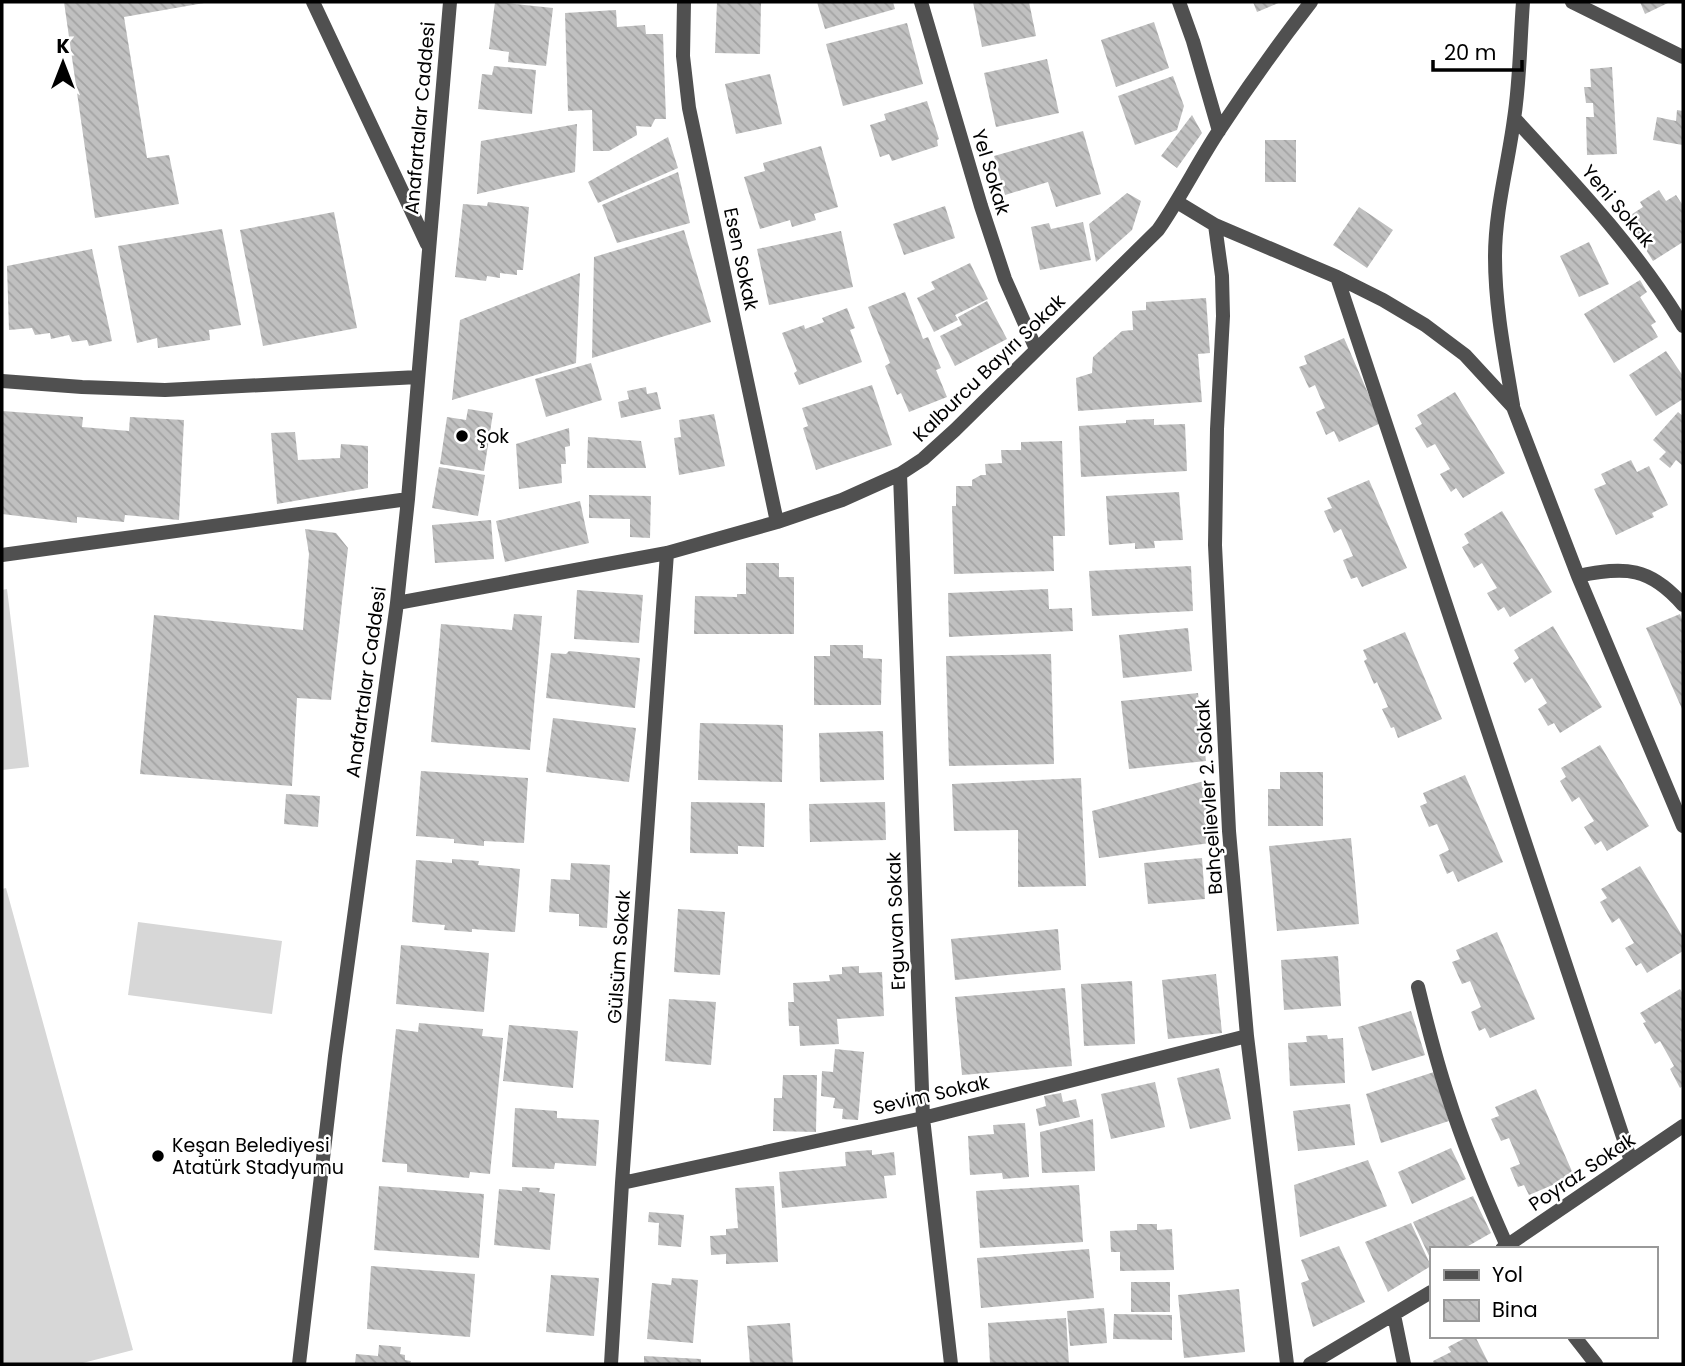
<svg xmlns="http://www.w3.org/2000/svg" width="1685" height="1366" viewBox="0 0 1685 1366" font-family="Poppins,sans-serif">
<defs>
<pattern id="building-back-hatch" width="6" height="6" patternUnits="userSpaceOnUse" patternTransform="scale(1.75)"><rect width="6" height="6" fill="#c0c0c0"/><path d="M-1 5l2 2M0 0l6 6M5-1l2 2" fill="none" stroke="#a3a3a3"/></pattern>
</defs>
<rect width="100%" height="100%" fill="#fff"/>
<path fill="#d7d7d7" d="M7 589 29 767 2 770V590Z
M6 888 133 1350 79 1364H2V889Z
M138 922 282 941 272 1014 128 995Z"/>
<path fill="url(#building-back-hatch)" d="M64 2H204V3L124 17 147 158 169 155 179 204 95 218Z
M495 2 553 8 546 66 508 62 509 52 489 49Z
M717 2H761L760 54 715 53Z
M817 2H893L895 9 825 29Z
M973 2H1029L1036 36 982 47Z
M1253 2H1281L1257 12Z
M1640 2H1670L1645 14Z
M616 10 617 27 645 25 646 34H663L666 119H655L651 127 636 126 637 135 609 151H593L592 110 568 111 565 13Z
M1154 22 1169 68 1116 87 1101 40Z
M907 23 923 84 843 106 826 44Z
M1047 59 1059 113 996 127 984 73Z
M494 66 536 70 532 114 478 109 482 74 492 75Z
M1612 67 1617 154 1587 155 1586 117H1594L1593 103H1586L1584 87H1591L1590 69Z
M770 74 782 124 736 134 725 84Z
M1173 76 1184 106 1177 130 1135 145 1118 96Z
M927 101 939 139 937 140 938 146 892 161 889 154 880 157 870 125 886 120 884 114Z
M1677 110 1683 111V145L1653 140 1657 117 1676 121Z
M1192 115 1202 133 1177 168 1161 156Z
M577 124 575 172 477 194 481 141Z
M1083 131 1101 194 1056 207 1048 182 1005 195 994 156Z
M668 137 678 168 598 203 588 182Z
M1265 140H1296V182H1265Z
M821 146 838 207 814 214 816 220 792 227 790 220 760 229 744 177 765 171 763 163Z
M678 172 690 223 617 243 602 205Z
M1659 190 1666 201 1676 195 1682 204 1683 203V242L1653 261 1626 218 1643 207 1640 202Z
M1127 193 1141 201 1132 230 1096 262 1089 224Z
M488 202 529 207 523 270H517V275L500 273V278L487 276 486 281 455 277 463 204 487 206Z
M945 206 955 238 904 255 893 224Z
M1359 207 1393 230 1367 268 1333 245Z
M334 212 357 328 263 346 240 230Z
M1083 222 1091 260 1040 270 1031 227 1049 223 1051 229Z
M222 229 241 325 209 330 210 340 158 348 157 338 137 343 118 246Z
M684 230 711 322 592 358 594 257Z
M841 231 853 287 769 305 757 249Z
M1589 242 1609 284 1579 297 1560 256Z
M92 249 112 341 89 346 87 340 72 342 69 335 51 339 50 333 35 335 32 328 9 330 7 266Z
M970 263 988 299 955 315 958 320 934 332 917 298 935 289 931 282Z
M580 273 576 363 452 400 460 320Z
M1640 280 1647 292 1640 297 1656 322 1651 325 1658 337 1614 363 1584 314Z
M905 292 923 339 928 337 941 368 936 370 947 397 909 412 901 393 897 395 885 366 890 363 868 307Z
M1206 298 1210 353 1198 354 1202 402 1078 411 1076 378 1092 373 1093 357 1122 331 1133 330 1132 311 1146 310V302Z
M987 301 1007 339 955 366 940 336 962 325 958 317Z
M847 308 855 328 850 330 862 362 799 385 794 373 797 371 782 333 804 325 805 329 824 322 822 318Z
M1344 338 1381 423 1339 442 1334 431 1326 435 1316 412 1325 408 1315 385 1309 388 1299 367 1307 364 1304 356Z
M1666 351 1683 376V399L1656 416 1629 375Z
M591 363 602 400 546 417 535 379Z
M872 385 892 445 816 470 803 428 808 426 802 408Z
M646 387 647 394 657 392 661 409 621 418 618 402 629 399 627 391Z
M1455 392 1505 473 1463 498 1456 488 1451 492 1440 474 1450 469 1435 444 1427 448 1415 428 1422 424 1417 415Z
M468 409 493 413 484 471 440 464 447 417 466 420Z
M2 411 83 417 82 427 129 431 130 417 184 420 179 520 125 515 124 522 77 517V523L2 514Z
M1678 412 1683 416V466L1676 460 1670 468 1659 459 1666 452 1653 440Z
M714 414 725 466 679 475 674 438 681 437 679 420Z
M1154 419V425L1185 424 1187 471 1081 477 1079 426 1126 423V420Z
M569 428 570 446 565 447 566 464H561L562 483 519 489 516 444Z
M295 432 298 460 340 458 341 444 368 446V488L277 504 271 433Z
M588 437 641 441 646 468H587Z
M1062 441 1065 536H1053L1054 571 954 574 952 506H956V486H972V480L981 475H986L985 464 1002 463 1001 450H1021V442Z
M1631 460 1637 472 1649 466 1668 505 1652 513 1654 517 1616 535 1594 489 1606 484 1601 474Z
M439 467 485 475 478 516 432 508Z
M1369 480 1407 568 1362 587 1357 577 1351 579 1343 560 1353 556 1341 529 1334 533 1324 511 1332 508 1327 498Z
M1179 492 1183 540 1154 541 1155 548 1135 549V543L1109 545 1106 496Z
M589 495 651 496 650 538 630 537V519L589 518Z
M580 501 589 543 505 562 496 521Z
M1502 511 1552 592 1510 617 1504 607 1498 611 1487 593 1497 588 1482 563 1474 568 1462 547 1469 543 1464 534Z
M491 520 494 559 435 563 432 525Z
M305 529 336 533 348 548 331 700 297 698 292 786 140 774 154 615 303 630 309 554Z
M746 563H779V577H794V634H694L695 596 737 597V594H746Z
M1191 566 1193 611 1092 616 1089 571Z
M1048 589 1049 609 1072 608 1073 631 949 637 948 593Z
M577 590 643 595 639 643 574 639Z
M514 614 542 616 530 750 431 742 441 624 512 630Z
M1680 614 1683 622V711L1646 628Z
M1553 626 1602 707 1560 733 1554 723 1548 726 1538 709 1547 703 1532 678 1525 683 1513 663 1519 658 1514 650Z
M1188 628 1192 671 1123 678 1119 635Z
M1405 632 1442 719 1398 738 1394 727 1391 728 1382 709 1388 707 1377 682 1374 684 1364 661 1367 659 1363 650Z
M830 645H863V658L882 659 881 705H814V656H830Z
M569 651 640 658 635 708 546 698 551 653 566 654Z
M1051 654 1054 764 949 766 946 656Z
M1198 693 1206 761 1129 769 1121 701Z
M553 718 636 728 629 782 546 772Z
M700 723 783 725 782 782 698 780Z
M883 731 884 780 820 782 819 733Z
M1600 745 1649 826 1607 851 1601 841 1595 845 1584 827 1594 821 1579 797 1572 802 1560 781 1566 777 1561 768Z
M421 771 528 778 524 843 484 841V846L454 843V839L416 836Z
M1280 772H1323V826H1268V789H1280Z
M1465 775 1503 862 1458 882 1453 871 1447 874 1439 855 1449 850 1437 824 1429 827 1420 806 1427 803 1423 793Z
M1081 778 1086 886 1018 887V830L954 831 952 784Z
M1204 781 1210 843 1099 858 1092 811Z
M286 794 320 796 318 827 284 824Z
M691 802 765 803 764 847 738 846V854L690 853Z
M885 802 886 840 810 842 809 804Z
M1351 838 1359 924 1277 931 1269 846Z
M1202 858 1205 899 1148 904 1144 863Z
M452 859 479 861 478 865 520 869 515 932 472 929V932L444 930 445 925 412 922 416 860 452 863Z
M571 863 610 865 607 928 579 926V914L549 912 551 879 570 880Z
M1640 866 1683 937V951L1647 973 1641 963 1636 966 1625 948 1634 943 1619 918 1612 923 1600 902 1607 898 1601 889Z
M678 909 725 912 720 975 674 972Z
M1058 929 1061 970 955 980 951 939Z
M1497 932 1535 1019 1490 1038 1485 1028 1479 1031 1471 1012 1481 1007 1470 981 1462 984 1452 962 1460 959 1456 950Z
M401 945 489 953 484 1012 396 1004Z
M1338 956 1341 1006 1284 1010 1281 960Z
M859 966V973L882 972 884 1016 837 1019 839 1044 800 1046 799 1026H789L788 1002H794L793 983 830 981 829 975 842 974V967Z
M1216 974 1222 1033 1168 1039 1162 980Z
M1132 981 1135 1044 1084 1046 1081 984Z
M1065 988 1072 1066 962 1075 955 997Z
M1680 989 1683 994V1086L1680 1088 1670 1069 1674 1066 1660 1041 1655 1044 1643 1023 1646 1022 1640 1013Z
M669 999 716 1002 711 1065 665 1061Z
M1411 1011 1425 1055 1372 1071 1358 1027Z
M419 1023 483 1029 482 1036 503 1038 490 1174 470 1172 469 1178 407 1172V1164L382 1162 396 1029 418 1032Z
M509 1025 578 1031 573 1088 503 1081Z
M1327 1035 1328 1039 1343 1038 1345 1083 1290 1086 1288 1043 1307 1042 1306 1036Z
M835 1049 864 1052 858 1120 842 1119 843 1109 833 1108 835 1098 821 1096 822 1071 833 1072Z
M1219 1068 1231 1119 1190 1129 1177 1078Z
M1434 1072 1449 1121 1381 1143 1366 1094Z
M783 1075H817L816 1132 773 1131 774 1098H782Z
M1155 1082 1165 1127 1111 1139 1101 1094Z
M1536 1089 1574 1176 1529 1195 1524 1185 1518 1187 1510 1168 1520 1164 1509 1138 1501 1141 1491 1119 1499 1116 1495 1107Z
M1061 1093 1063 1102 1076 1099 1080 1117 1039 1126 1036 1109 1046 1106 1044 1096Z
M1350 1104 1355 1145 1298 1151 1293 1111Z
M515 1108 557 1111V1118L599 1120 596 1166 555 1163 554 1169 512 1167Z
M1093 1119 1095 1171 1042 1173 1040 1132Z
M1025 1123 1029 1177 1003 1179 1002 1173 970 1175 968 1136 994 1134 993 1125Z
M1451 1148 1466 1179 1412 1204 1398 1172Z
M872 1150V1155L894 1152 896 1175 884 1176 887 1198 782 1208 779 1172 846 1166 845 1152Z
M1368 1160 1387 1206 1300 1237 1294 1185Z
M1079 1185 1083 1242 980 1248 976 1191Z
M379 1186 484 1194 479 1258 374 1250Z
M774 1186 778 1262 726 1264V1254L711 1255 710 1236 726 1235V1229L738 1228 735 1188Z
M522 1187 540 1188 539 1192 555 1194 550 1250 494 1245 499 1189 522 1191Z
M1473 1196 1491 1233 1463 1249H1431V1260L1413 1222Z
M649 1212 684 1215 681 1247 658 1245 659 1223 648 1222Z
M1411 1223 1431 1266 1388 1292 1365 1242Z
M1137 1224H1157V1230L1172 1229 1174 1270 1120 1271V1252H1111L1110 1231 1137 1230Z
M1339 1246 1365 1302 1313 1327 1301 1283 1309 1280 1301 1260Z
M1089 1249 1094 1298 981 1308 977 1258Z
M371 1266 475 1274 470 1337 367 1329Z
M551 1275 599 1278 594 1336 546 1332Z
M672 1278 698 1280 693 1343 647 1339 652 1283 671 1285Z
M1131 1282H1170V1312H1131Z
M1239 1289 1245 1352 1184 1358 1178 1295Z
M1104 1308 1107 1343 1070 1346 1067 1311Z
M1114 1314 1172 1315V1340L1113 1339Z
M1066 1318 1069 1364H990L988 1323Z
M790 1323 793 1364H750L747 1326Z
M1469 1336H1475L1489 1364H1434L1433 1361 1451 1352 1448 1347Z
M379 1345 401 1347 400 1354 405 1355V1360L411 1361 410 1364H355L356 1354 378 1356Z
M644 1356 701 1359V1364H644Z"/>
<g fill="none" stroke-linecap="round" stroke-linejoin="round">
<path stroke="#505050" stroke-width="14" d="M1418 987C1427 1024 1436 1060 1448 1096 1464 1147 1485 1197 1507 1246"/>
<path stroke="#505050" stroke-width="14" d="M313 2 427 244
M684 2 683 56 689 108 777 522
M921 2 981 206 1005 279 1036 349
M1179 2 1193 41 1219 131
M1572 2 1683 57
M1515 119C1575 184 1637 249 1683 326
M1177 202 1215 225 1337 277 1383 300 1425 325 1465 355 1513 407 1578 576 1683 826
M1215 225 1222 276 1223 316 1217 429 1215 545 1229 831 1247 1036 1287 1364
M1337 277 1631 1161
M2 381 82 387 165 390 418 377
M1513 405C1505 357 1495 307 1495 257 1495 210 1508 165 1514 119 1520 81 1520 41 1523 2
M900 474 923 1118 951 1364
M2 555 408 499
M1578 576C1625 566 1650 567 1683 605
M397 603 667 553 777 522 842 500 900 474 923 459 955 430 1158 230C1181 197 1198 162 1220 129 1249 85 1279 43 1311 2
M622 1183 923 1118 1247 1036
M1502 1249 1683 1126
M1394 1315 1404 1364
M1574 1336 1596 1364
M299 1364 335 1056 397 603 408 499 450 2
M611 1364 622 1183 667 553
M1310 1364 1431 1292"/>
</g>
<g fill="#000" stroke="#fff" stroke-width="2.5">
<circle cx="462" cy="436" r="7"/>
<circle cx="158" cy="1156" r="7"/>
</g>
<g text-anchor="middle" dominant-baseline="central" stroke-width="5" stroke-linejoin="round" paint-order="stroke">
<g font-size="19" fill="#000" stroke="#fff">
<text transform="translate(420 118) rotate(-85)">Anafartalar Caddesi</text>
<text transform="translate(991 172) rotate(73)">Yel Sokak</text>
<text transform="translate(1618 206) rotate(50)">Yeni Sokak</text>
<text transform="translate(741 259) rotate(78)">Esen Sokak</text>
<text transform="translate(989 368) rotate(-44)">Kalburcu Bayırı Sokak</text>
<text transform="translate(366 682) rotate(-82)">Anafartalar Caddesi</text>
<text transform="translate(1209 797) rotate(-94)">Bahçelievler 2. Sokak</text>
<text transform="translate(896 921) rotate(-92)">Erguvan Sokak</text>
<text transform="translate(619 957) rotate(-86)">Gülsüm Sokak</text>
<text transform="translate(931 1095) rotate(-13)">Sevim Sokak</text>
<text transform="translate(1582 1172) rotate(-34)">Poyraz Sokak</text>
</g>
<g font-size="19" fill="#000" stroke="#fff" text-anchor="start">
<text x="476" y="436">Şok</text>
<text x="172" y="1145">Keşan Belediyesi<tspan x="172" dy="22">Atatürk Stadyumu</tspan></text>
</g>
</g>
<rect width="1685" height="1366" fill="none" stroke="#000000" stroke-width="7"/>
<rect x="1430" y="1247" width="228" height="91" fill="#ffffff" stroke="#999999" stroke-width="2"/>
<rect x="1444" y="1270" width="35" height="10" fill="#505050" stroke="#999999" stroke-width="2"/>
<text x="1492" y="1282" font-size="21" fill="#000000">Yol</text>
<rect x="1444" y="1300" width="35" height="21" fill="url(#building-back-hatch)" stroke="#999999" stroke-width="2"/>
<text x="1492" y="1317" font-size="21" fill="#000000">Bina</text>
<g transform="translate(63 63)" stroke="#ffffff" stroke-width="5" paint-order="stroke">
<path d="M0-5L12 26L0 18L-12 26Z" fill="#000000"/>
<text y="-10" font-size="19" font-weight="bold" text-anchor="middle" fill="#000000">K</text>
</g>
<path d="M1433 60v10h89v-10" fill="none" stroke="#000000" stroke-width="3.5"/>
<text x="1444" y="60" font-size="21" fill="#000000" stroke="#ffffff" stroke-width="5" paint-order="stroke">20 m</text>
</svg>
